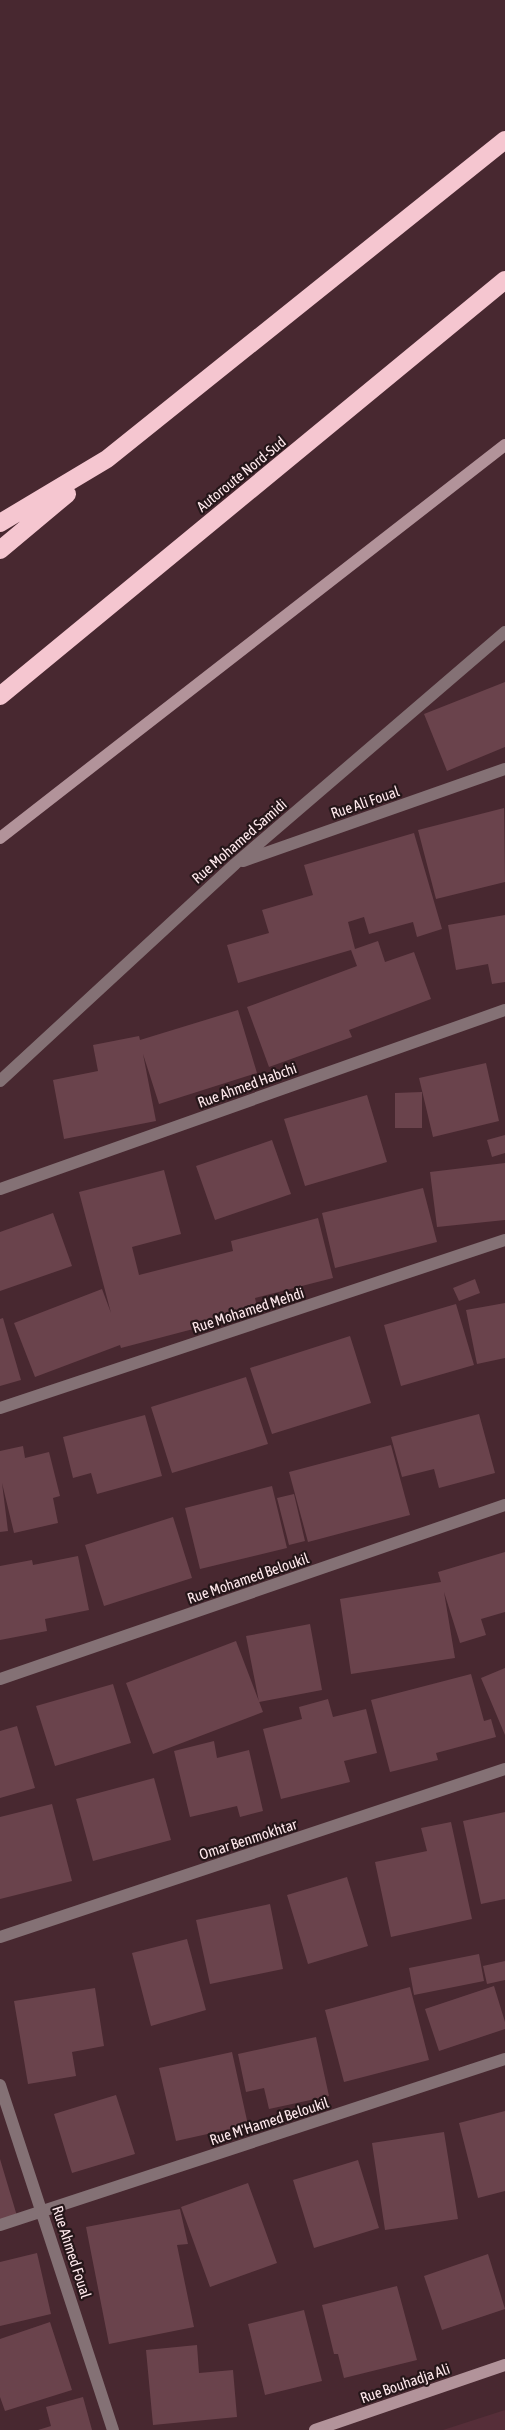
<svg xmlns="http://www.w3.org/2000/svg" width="505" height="2430" viewBox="0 0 505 2430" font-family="'Asap Condensed',sans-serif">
<rect width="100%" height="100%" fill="#482830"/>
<path fill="#562e39" d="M505 2410V2430H443Z"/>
<path fill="#6a434c" d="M505 682V747L447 771 424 714Z
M504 808 505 882 436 899 418 830Z
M414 833 442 929 417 937 413 922 369 934 364 917 348 922 355 949 378 941 385 962 414 952 431 999 349 1030 352 1037 269 1067 247 1007 357 966 351 950 238 983 227 945 269 933 262 910 313 895 304 865Z
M505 915V982L492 984 488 964 456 970 448 925Z
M238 1010 257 1073 159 1104 143 1054 156 1121 64 1139 53 1080 98 1071 93 1045 139 1036 140 1040Z
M486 1063 499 1121 433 1137 419 1078Z
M422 1092V1128H395V1093Z
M367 1095 387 1162 305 1186 284 1119Z
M505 1135V1153L492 1157 487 1140Z
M272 1140 291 1194 215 1220 196 1166Z
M505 1163V1220L437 1227 430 1172Z
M164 1170 181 1234 132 1247 139 1275 233 1251 231 1241 318 1218 333 1278 255 1298 258 1312 121 1348 120 1345 35 1377 14 1323 102 1289 111 1313 79 1192Z
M423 1188 437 1242 335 1268 322 1213Z
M53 1213 72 1266 0 1291V1232Z
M475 1279 480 1293 459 1301 453 1288Z
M505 1303V1358L477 1364 466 1310Z
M456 1304 474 1365 401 1386 384 1325Z
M3 1318 21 1380 0 1386V1319Z
M350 1336 371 1403 272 1434 250 1368Z
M246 1377 268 1444 172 1473 151 1407Z
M479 1414 495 1473 439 1488 434 1469 402 1477 391 1437Z
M145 1415 162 1476 97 1494 91 1473 73 1478 63 1437Z
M391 1445 410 1515 308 1542 289 1472Z
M23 1446 25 1458 49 1452 60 1496 53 1498 58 1523 14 1533 2 1483 8 1531 0 1532V1451Z
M272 1486 287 1548 200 1569 185 1508Z
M294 1494 305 1541 289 1545 277 1498Z
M173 1517 192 1578 104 1606 85 1545Z
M505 1552V1612L481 1619 486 1635 460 1643 444 1592 455 1658 351 1674 340 1599 441 1582 438 1572Z
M78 1556 89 1610 45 1619 47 1631 0 1640V1566L32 1560 33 1565Z
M310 1624 322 1690 259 1702 246 1636Z
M236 1641 263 1712 153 1754 126 1683Z
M505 1668V1735L481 1678Z
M471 1674 484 1721 491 1719 496 1737 436 1753 438 1760 390 1772 371 1700Z
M113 1684 131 1743 55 1766 36 1706Z
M328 1699 333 1717 366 1709 377 1753 344 1761 350 1782 281 1799 263 1729 302 1719 299 1707Z
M17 1726 35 1788 0 1798V1731Z
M214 1741 217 1758 249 1750 263 1811 240 1817 237 1806 190 1817 174 1751Z
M154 1778 171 1840 93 1861 76 1799Z
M52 1804 72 1881 0 1899V1817Z
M505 1812V1899L481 1904 463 1821Z
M451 1822 472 1919 391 1937 375 1862 427 1851 421 1828Z
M347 1877 368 1946 308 1964 287 1895Z
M270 1904 283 1969 210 1984 196 1920Z
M187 1939 206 2010 151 2026 132 1953Z
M479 1954 484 1981 414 1995 409 1968Z
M505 1961V1980L487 1984 483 1966Z
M494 1986 505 2022V2029L439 2051 425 2009Z
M410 1987 429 2060 344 2082 325 2010Z
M95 1988 104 2046 72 2052 76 2076 28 2084 14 2001Z
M316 2037 329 2096 269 2109 264 2088 246 2092 238 2054Z
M232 2052 248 2125 176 2141 159 2068Z
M116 2095 135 2154 72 2173 54 2114Z
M505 2111V2191L478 2198 459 2123Z
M444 2132 458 2219 385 2230 372 2143Z
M0 2159 17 2216 0 2220Z
M358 2160 379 2228 314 2248 293 2180Z
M248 2183 277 2263 210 2287 181 2207Z
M180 2209 188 2244 177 2245 194 2327 109 2344 86 2227Z
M37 2253 51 2314 0 2326V2262Z
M488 2254 505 2309 442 2330 424 2276Z
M397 2286 417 2360 344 2378 338 2354H334L322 2305Z
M304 2310 322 2381 265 2395 248 2324Z
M50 2322 72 2390 5 2411 0 2397V2339Z
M197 2345 199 2373 233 2370 237 2417 153 2425 146 2350Z
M83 2397 92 2430H38L51 2426 46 2407Z"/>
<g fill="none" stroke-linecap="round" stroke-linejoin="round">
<path stroke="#847175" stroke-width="12" d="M243 861 505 769
M0 1081 235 864 505 632
M0 1189 505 1010
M0 1408 505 1240
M0 1679 505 1505
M0 1937 505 1769
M0 2085 113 2430
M0 2225 505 2059"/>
<path stroke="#b2939a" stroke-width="12" d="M0 838 505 445
M315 2430 505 2365"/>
<path stroke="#f5c6d0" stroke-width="18" d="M0 523 107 459 505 140
M0 550 67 494
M0 696 505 280"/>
</g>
<g text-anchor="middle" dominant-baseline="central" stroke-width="4.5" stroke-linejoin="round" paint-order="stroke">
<g font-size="15" fill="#ffe9ed" stroke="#251619">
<text transform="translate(241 474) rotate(-39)">Autoroute Nord-Sud</text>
<text transform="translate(365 802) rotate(-19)">Rue Ali Foual</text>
<text transform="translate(239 841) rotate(-41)">Rue Mohamed Samidi</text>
<text transform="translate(247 1085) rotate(-20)">Rue Ahmed Habchi</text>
<text transform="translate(248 1310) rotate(-18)">Rue Mohamed Mehdi</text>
<text transform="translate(248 1578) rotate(-19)">Rue Mohamed Beloukil</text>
<text transform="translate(248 1839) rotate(-18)">Omar Benmokhtar</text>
<text transform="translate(269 2121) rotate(-18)">Rue M'Hamed Beloukil</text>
<text transform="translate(72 2252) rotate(72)">Rue Ahmed Foual</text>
<text transform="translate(405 2383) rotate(-19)">Rue Bouhadja Ali</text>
</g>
</g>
</svg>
